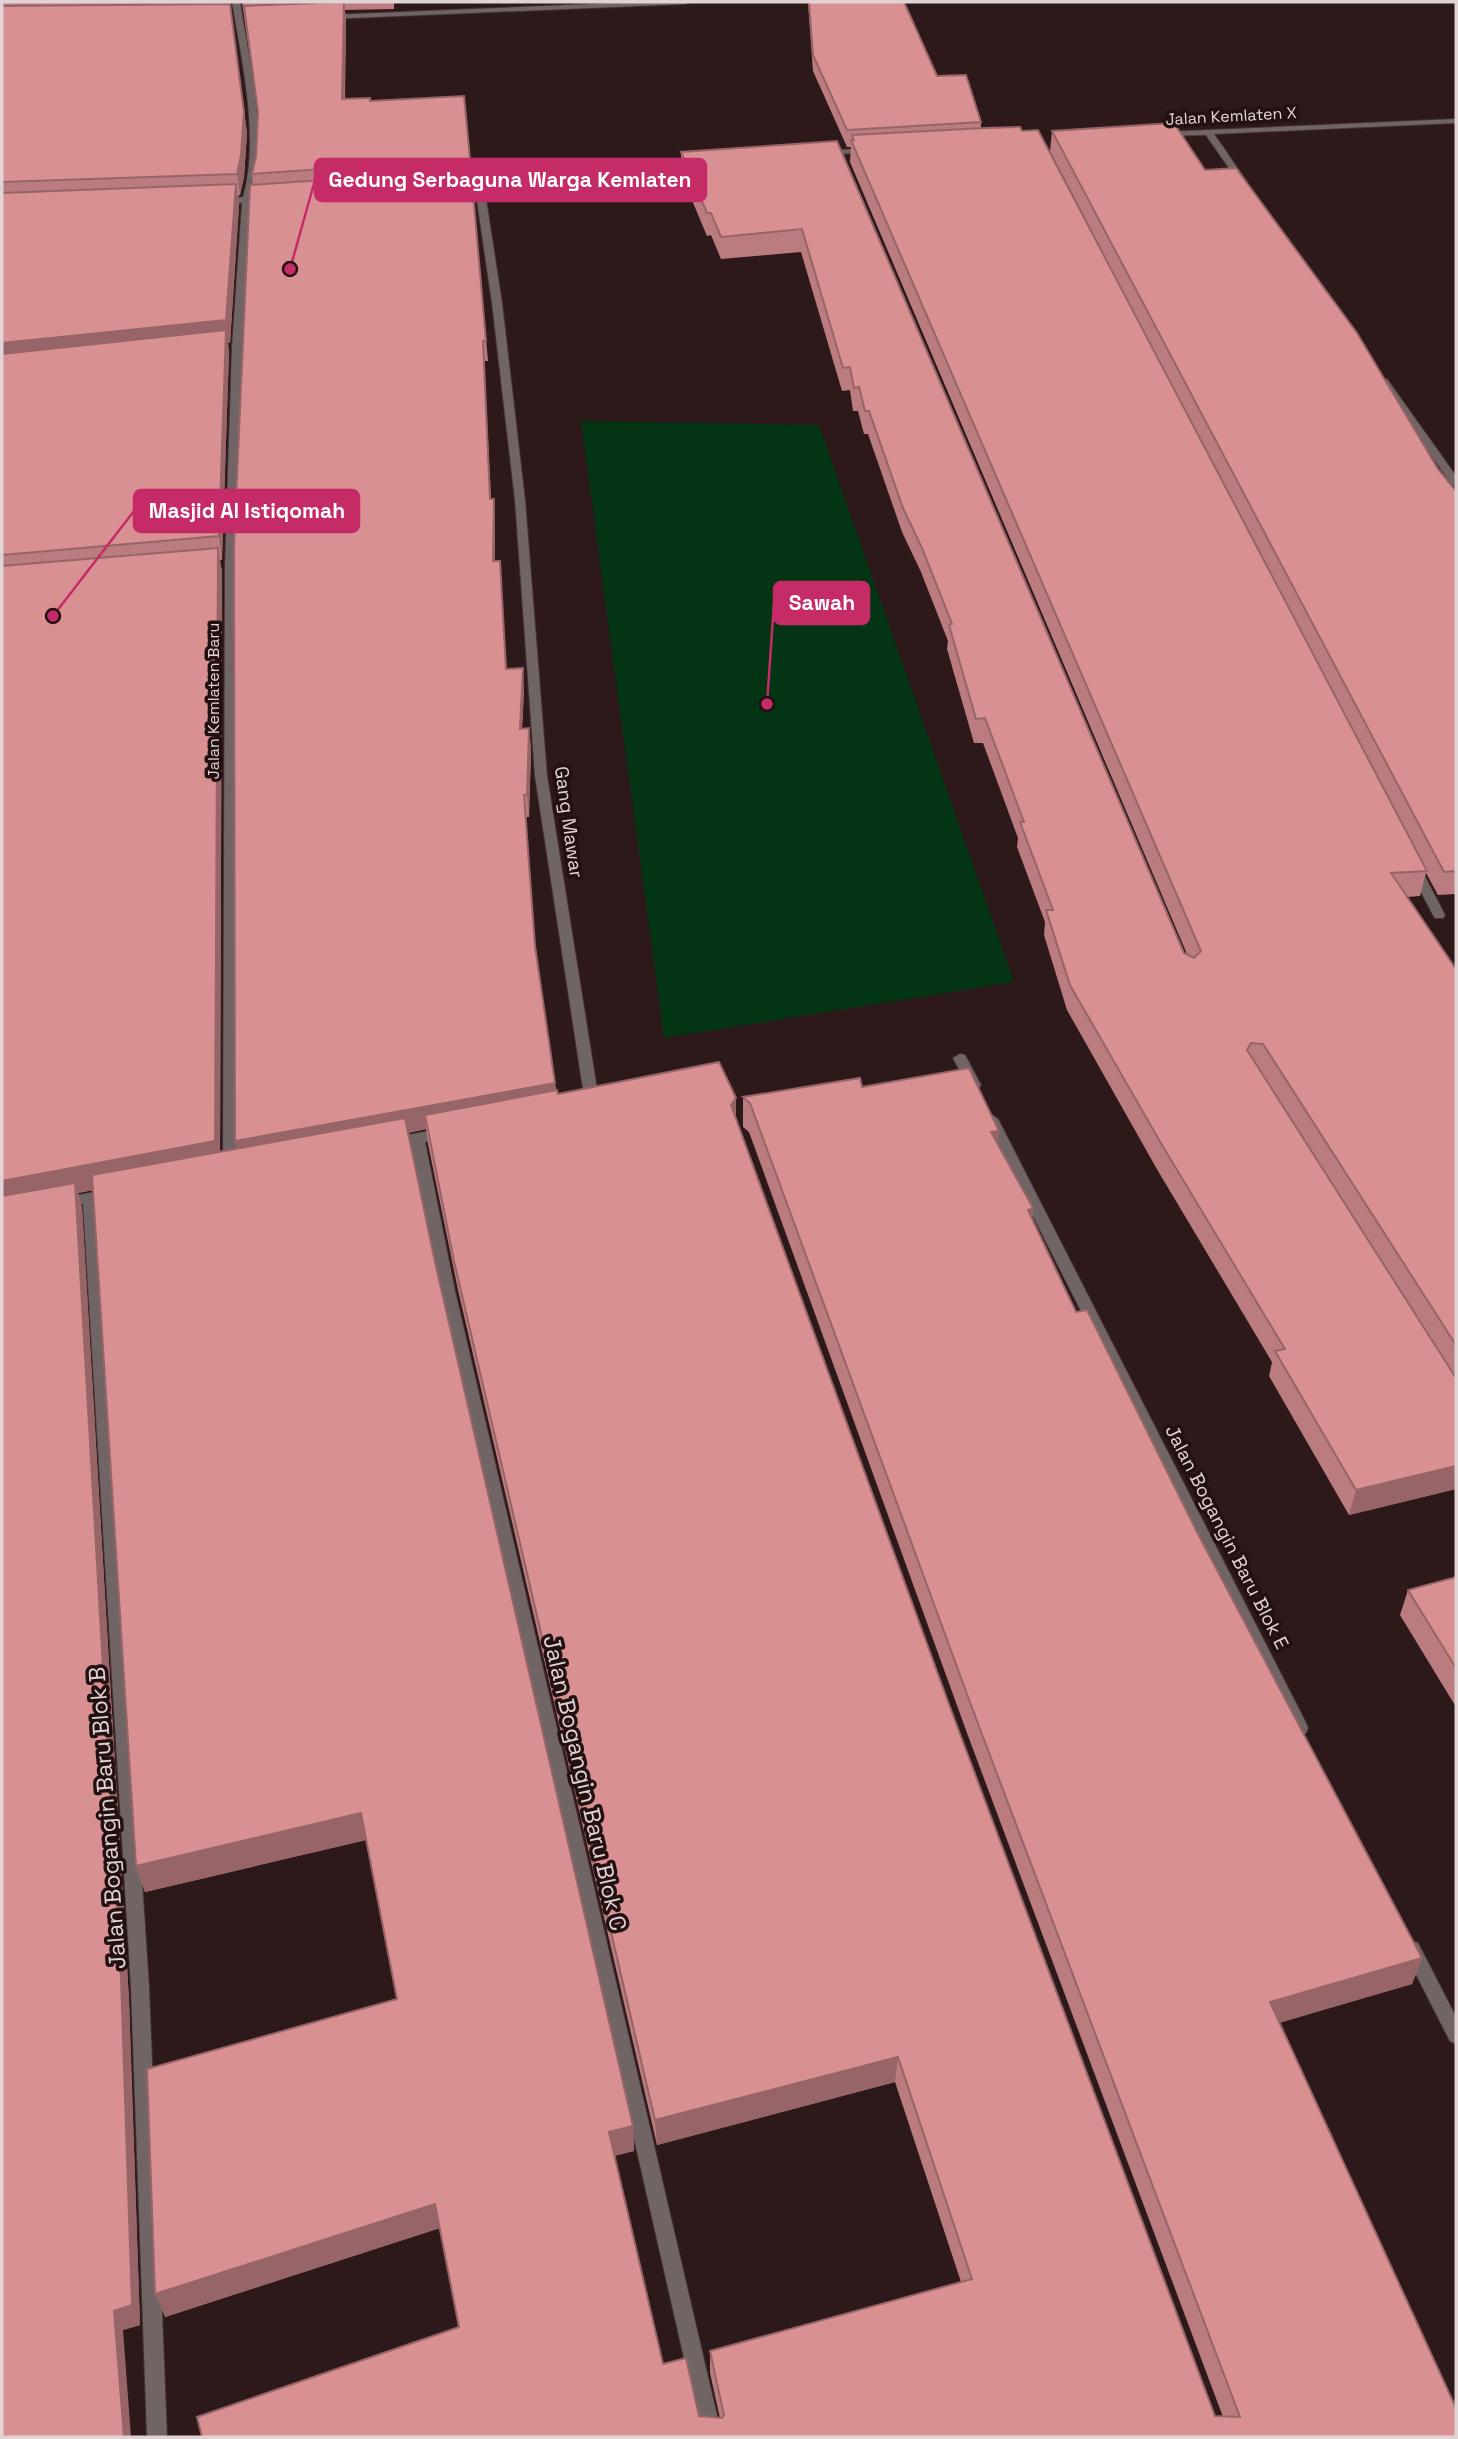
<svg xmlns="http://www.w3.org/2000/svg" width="1458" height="2439" viewBox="0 0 1458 2439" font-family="'Space Grotesk',sans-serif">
<rect width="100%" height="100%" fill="#2e191a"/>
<path fill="#033413" d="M581 421 819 425 1014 982 664 1038Z"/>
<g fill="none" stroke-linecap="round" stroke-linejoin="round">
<g stroke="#473334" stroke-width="2">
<path id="street" d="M232 2H240C249 61 269 140 251 197L266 196 270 199 266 202H250L242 347 235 565 237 1166 230 1171 223 1166 225 565 232 347 242 203 220 204 216 201 220 198 243 197C260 140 242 61 232 2Z
M638 2H689L685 4 329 19 325 17 329 15Z
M1456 119V123L1214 134 1247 182 1243 185 1240 184 1206 135 1162 136 1158 134 1162 132Z
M870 148 874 150 873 152 823 155 819 153 823 151Z
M699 161H702V165L484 186 502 303 525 500 547 776 597 1089 593 1104 584 1109 577 1104 582 1099 583 1089 535 776 515 500 492 303 475 187 467 185 479 181Z
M1381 379H1387L1456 476V486L1452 485 1379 381Z
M1415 865 1421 869 1445 915 1443 918H1435L1433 915 1409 869Z
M960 1054 965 1055 981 1085 979 1088 974 1090 969 1088 953 1058Z
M991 1114 998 1119 1306 1723 1308 1728 1306 1733 1300 1735 1294 1733 984 1119Z
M445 1128 450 1130 452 1133 450 1136 425 1142 455 1291 722 2437H702L441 1291 411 1144 392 1148 385 1143 392 1138Z
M111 1189 118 1194 116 1197 97 1201 149 1987 167 2437H147L131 1987 83 1204 62 1208 55 1203 62 1198Z
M1412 1941 1418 1943 1456 2017V2044L1450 2041 1403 1949 1406 1943Z"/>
</g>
<use href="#street" fill="#706465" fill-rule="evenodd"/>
</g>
<path fill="#ba7c7e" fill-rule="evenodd" d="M2 2H230L247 133 244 177 240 195 238 196 239 206 230 343H228L229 353 222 560H220L222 572 220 1152 237 1149 235 1141 253 185 252 174 256 156 258 113 242 2H394V9L345 10 346 20 345 99 370 101 464 96 488 361H484L491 499 495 520V561L507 669 524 690 522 728H529L531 750 529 817H526L535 947 556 1090 558 1094 736 1120 950 1707 1215 2416 1223 2417 967 1733 749 1132 743 1127V1097L862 1087 997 1143 1033 1208 1032 1219 1076 1312 1198 1534 1422 1958 1412 1984 1280 2022 1456 2437H202L459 2327 440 2228 165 2317 397 1999 366 1840 145 1892 136 1866 93 1190 78 1193 82 1208 129 2000 140 2325 123 2330 2 2437ZM426 1129 428 1144 458 1290 657 2145 895 2082 961 2282 710 2351V2373L720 2418 699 2416 663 2364 614 2156 634 2151 633 2126 435 1262 408 1133Z
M808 2H904L937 76 981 122V128L1216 470 1050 151 1052 131 1205 170 1438 469 1456 491V894L1438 895 1426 873 1420 896 1407 897 1456 969V1489L1349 1515 1269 1376 1272 1362 1158 1171 1067 1010 1044 935 1045 922 1017 847 1018 838 983 743H974L947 649 948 641 921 572 902 532 868 434H864L858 411H853L850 390 842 391 801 252 721 259 711 235 707 236 681 174V152L837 141 1184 953 1187 954 850 162 851 147H847L813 71Z
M1456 1577V1707L1400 1615 1408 1590Z"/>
<path fill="#976567" d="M344 2 346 20 344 119 342 99Z
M230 4 247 133 244 177 240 195 237 174Z
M236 184 239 206 230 343H228L229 353 222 560 219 536 2 366V343Z
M494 499 495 520V583L493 561Z
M218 548 222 572 220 1167 78 1193 82 1208 129 2000 140 2325 123 2330 131 2437H124L114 2311 2 1207V1181Z
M523 668 524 690 521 751 520 729Z
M529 728 531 750 529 817 527 795Z
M555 1083 557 1105 425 1115 426 1129 240 1164 235 1141Z
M736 1098V1128L731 1105Z
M999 1131 996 1160 991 1132Z
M1033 1208 1030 1238 1028 1210Z
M1456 1466V1489L1349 1515 1356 1490Z
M361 1813 366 1840 145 1892 136 1866Z
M1422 1958 1412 1984 1262 2028 1270 2002Z
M898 2057 895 2082 657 2145 655 2120Z
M633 2126 634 2151 610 2157 609 2132Z
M435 2204 440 2228 165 2317 155 2294Z"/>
<path fill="#d89093" stroke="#976567" stroke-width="2" d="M344 2 342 99 370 98V101L464 96 470 159 252 174 256 156 258 112 244 6Z
M809 2H904L937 76 966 75 981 122 847 130 813 55Z
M230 4 244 112 241 155 237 174 2 182V6Z
M1174 123 1205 170 1236 168 1357 333 1438 469 1456 491V871L1444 872 1052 131Z
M1020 127 1022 131 1038 130 1427 871 1391 873 1456 969V1345L1263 1044 1251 1043 1247 1050 1456 1378V1466L1356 1490 1275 1351 1285 1349 1162 1145 1070 985 1046 910H1053L1020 822H1024L985 718 976 719 949 625 952 624 922 548 903 508 869 411H865L859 387 854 388 850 367 843 368 802 229 721 237 711 213H707L681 152 837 141 1184 953 1194 958 1201 951 851 140H854L852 135 985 128Z
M471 170 486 341H483L490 499H494L493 561H500L506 669 523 668 520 729 529 728 527 795H524L535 946 555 1083 235 1141 234 544 250 185Z
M236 184 226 320 2 343V193Z
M226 330 219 536 2 555V354Z
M218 548 215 1141 2 1181V566Z
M719 1062 736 1098 731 1105 950 1707 1215 2416 1240 2417 971 1705 750 1103 743 1097 860 1078 862 1087 969 1068 999 1131 991 1132 1033 1208 1028 1210 1076 1312 1087 1310 1198 1534 1422 1958 1270 2002 1456 2408V2437H202L197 2417 459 2327 435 2204 155 2294 147 2069 397 1999 361 1813 136 1866 92 1175 405 1118 435 1262 633 2126 609 2132 663 2364 686 2358 699 2416 722 2418 724 2415 710 2351 972 2279 898 2057 655 2120 454 1261 425 1115 557 1090 558 1094Z
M75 1183 121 1978 132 2305 114 2311 124 2437H2V1196Z
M1456 1577V1668L1408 1590Z"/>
<g text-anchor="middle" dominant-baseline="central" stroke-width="7" stroke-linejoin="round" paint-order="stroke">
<g font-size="16" fill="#e1d3d3" stroke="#231011">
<text transform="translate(1231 116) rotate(-3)">Jalan Kemlaten X</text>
<text transform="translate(213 701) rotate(-90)">Jalan Kemlaten Baru</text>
</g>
<g font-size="19" fill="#e1d3d3" stroke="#231011">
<text transform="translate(569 822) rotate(82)">Gang Mawar</text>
<text transform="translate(1227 1537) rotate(63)">Jalan Bogangin Baru Blok E</text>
</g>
<g font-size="23" fill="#e1d3d3" stroke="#231011">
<text transform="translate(585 1783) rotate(77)">Jalan Bogangin Baru Blok C</text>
<text transform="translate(107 1818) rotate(-94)">Jalan Bogangin Baru Blok B</text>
</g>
</g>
<path fill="none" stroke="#c52b67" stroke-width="2.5" d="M290 269L315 180M53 616L134 511M767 704L774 603"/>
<g fill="#c52b67" stroke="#231011" stroke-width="2.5">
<circle cx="290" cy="269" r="7"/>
<circle cx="53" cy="616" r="7"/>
<circle cx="767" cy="704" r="7"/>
</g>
<g fill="#c52b67" stroke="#c52b67" stroke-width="2.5">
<rect x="315" y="159" width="391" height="42" rx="7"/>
<rect x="134" y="490" width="225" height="42" rx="7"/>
<rect x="774" y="582" width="95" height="42" rx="7"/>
</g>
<g font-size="21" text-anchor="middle" font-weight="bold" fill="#fff">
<text x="510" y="187">Gedung Serbaguna Warga Kemlaten</text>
<text x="247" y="518">Masjid Al Istiqomah</text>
<text x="822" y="610">Sawah</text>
</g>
<rect width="1458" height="2439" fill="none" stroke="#e1d3d3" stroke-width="7"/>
</svg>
